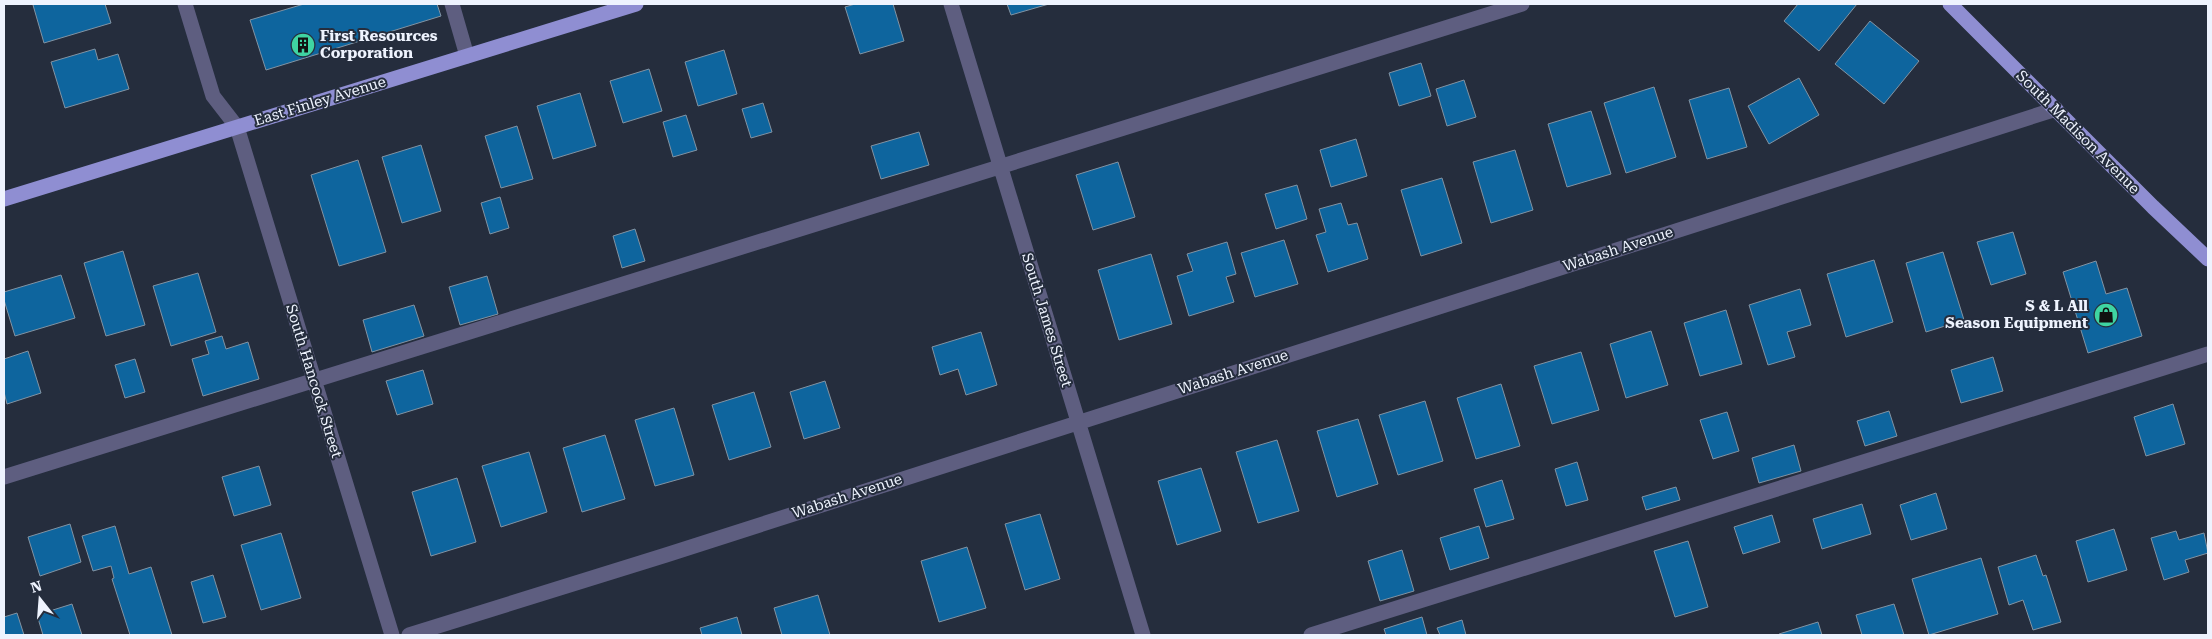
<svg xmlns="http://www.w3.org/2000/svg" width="2212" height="639" viewBox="0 0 2212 639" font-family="'Roboto Serif',serif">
<rect width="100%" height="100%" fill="#252d3d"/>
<path fill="#0e659e" stroke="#8293a3" d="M36 4H105L111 23 44 43 33 5Z
M304 4H437L441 16 266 70 250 20Z
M855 4H893L904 41 860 54 845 7Z
M1007 4H1049L1011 15Z
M1798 4H1857L1819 51 1784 21Z
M1870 21 1919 61 1884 104 1835 64Z
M95 49 98 60 118 54 129 89 65 108 51 62Z
M724 50 737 94 698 106 685 62Z
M1421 63 1431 96 1399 106 1389 73Z
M649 69 662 111 623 123 610 81Z
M1799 78 1819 115 1769 144 1748 106Z
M1464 80 1476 117 1447 126 1436 89Z
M1654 87 1676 157 1626 173 1604 103Z
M1729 88 1747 147 1707 159 1689 100Z
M580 93 596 146 553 159 537 106Z
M763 103 772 132 751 138 742 109Z
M1591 111 1611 174 1567 187 1548 124Z
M686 115 697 150 673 157 663 122Z
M517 126 533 179 501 188 485 136Z
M919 132 929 165 881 179 871 146Z
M1356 139 1367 176 1331 187 1320 150Z
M421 145 441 211 402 223 382 157Z
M1515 150 1533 210 1491 223 1473 162Z
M358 160 386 252 339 266 311 175Z
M1118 162 1135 217 1093 230 1076 175Z
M1442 178 1462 243 1421 256 1401 190Z
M1297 185 1307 219 1276 229 1265 194Z
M500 197 509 228 490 234 481 203Z
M1341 203 1348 225 1357 223 1368 259 1328 272 1316 235 1326 232 1319 209Z
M635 229 645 261 622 268 613 236Z
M2013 232 2026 274 1991 285 1977 242Z
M1284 240 1298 284 1255 297 1241 253Z
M1227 242 1236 274 1226 277 1234 302 1189 316 1177 276 1193 271 1187 254Z
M123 251 145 325 106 336 84 263Z
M1943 252 1964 320 1926 332 1906 263Z
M1151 254 1172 324 1119 340 1098 270Z
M1874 260 1893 322 1846 337 1827 274Z
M2096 261 2106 294 2127 288 2142 336 2088 353 2063 272Z
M198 273 216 332 171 346 153 286Z
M61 275 75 318 15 336 4 300V292Z
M487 276 498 314 460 325 449 287Z
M1800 289 1811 325 1787 332 1795 357 1768 365 1749 305Z
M414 305 424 336 372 352 363 320Z
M1726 310 1742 364 1700 376 1684 323Z
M1651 331 1668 385 1626 398 1610 344Z
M981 332 997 385 966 395 958 369 940 375 932 347Z
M222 336 226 349 248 342 259 379 203 396 192 359 209 354 205 341Z
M28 351 41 393 7 404 4 392V359Z
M1581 352 1599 410 1552 424 1534 366Z
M1993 357 2003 391 1961 403 1951 370Z
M135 359 145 392 125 398 115 365Z
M423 370 433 404 397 415 386 381Z
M825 381 840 428 804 439 790 392Z
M1501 384 1520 446 1476 459 1457 398Z
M754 392 771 447 729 460 712 405Z
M1425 401 1443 461 1398 475 1379 415Z
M2173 404 2185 444 2146 456 2134 417Z
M674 408 694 475 655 486 635 420Z
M1889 411 1897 436 1865 446 1857 421Z
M1727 412 1739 451 1713 459 1700 420Z
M1358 419 1378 484 1337 497 1317 431Z
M605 435 625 499 582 512 563 448Z
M1277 440 1299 511 1258 523 1236 452Z
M1794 445 1801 471 1759 483 1752 458Z
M529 452 547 512 501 527 482 466Z
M1577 462 1588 500 1566 506 1555 469Z
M259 466 271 505 234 516 222 477Z
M1201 468 1221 531 1177 545 1158 481Z
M457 478 476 542 431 556 412 492Z
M1502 480 1514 519 1486 527 1474 489Z
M1676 487 1680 500 1646 510 1642 497Z
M1936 493 1947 529 1911 540 1900 505Z
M1862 504 1871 534 1822 549 1813 519Z
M1040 514 1060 579 1025 590 1005 524Z
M1772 515 1780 542 1743 554 1734 527Z
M70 524 81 562 40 576 28 537Z
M115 526 129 574 151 567 172 635H130L112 579 114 578 111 566 93 571 82 536Z
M1479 526 1489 558 1450 570 1440 538Z
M2114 529 2127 570 2088 582 2076 541Z
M2176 531 2179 540 2204 533 2208 553 2185 560 2189 572 2164 580 2151 538Z
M281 533 301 598 261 610 241 545Z
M1688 541 1708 607 1675 617 1654 551Z
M967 547 986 608 939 622 921 561Z
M1402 550 1414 591 1380 601 1368 561Z
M2036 555 2043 576 2046 575 2061 622 2033 630 2023 600 2009 605 1998 567Z
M1981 558 1998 614 1929 635 1912 579Z
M213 575 226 617 203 623 191 582Z
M818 595 830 635H782L774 608Z
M72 604 82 635H43L37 615Z
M1894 604 1904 635H1862L1856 615Z
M17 613 24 635H4V617Z
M737 617 742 635H702L700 628Z
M1422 617 1427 635H1386L1384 629Z
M1462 620 1466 635H1440L1437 628Z
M1818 622 1822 635H1779V634Z"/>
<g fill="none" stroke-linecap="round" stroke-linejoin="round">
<path stroke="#5e5e80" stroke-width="15" d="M185 4 213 96 237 127 392 635
M452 4 467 56
M951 4 1143 635
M4 477 1522 4
M409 635 666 555 2056 109
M1311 635 2208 354"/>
<path stroke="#8f8ed2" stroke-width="15" d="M1950 4 2153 207 2208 259
M4 199 636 4"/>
</g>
<defs>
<g id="building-disc" transform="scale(1.25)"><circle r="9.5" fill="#3fd4a2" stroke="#252d3d"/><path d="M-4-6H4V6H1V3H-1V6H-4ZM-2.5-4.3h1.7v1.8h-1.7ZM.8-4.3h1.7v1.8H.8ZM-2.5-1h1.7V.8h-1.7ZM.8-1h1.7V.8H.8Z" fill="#111"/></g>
<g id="shop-disc" transform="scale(1.25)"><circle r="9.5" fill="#3fd4a2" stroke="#252d3d"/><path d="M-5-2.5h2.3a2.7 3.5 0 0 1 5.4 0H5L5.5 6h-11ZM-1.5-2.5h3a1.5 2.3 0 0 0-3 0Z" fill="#111"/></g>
</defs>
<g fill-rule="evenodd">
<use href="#building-disc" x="303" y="45"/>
<use href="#shop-disc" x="2106" y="315"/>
</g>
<g text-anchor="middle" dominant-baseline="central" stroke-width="4" stroke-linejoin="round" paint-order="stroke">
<g font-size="15" font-weight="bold" fill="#eef3fe" stroke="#252d3d" text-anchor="start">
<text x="320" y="36">First Resources<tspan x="320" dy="17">Corporation</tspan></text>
<text x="2088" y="306" text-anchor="end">S &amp; L All<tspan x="2088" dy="17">Season Equipment</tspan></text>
</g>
<g font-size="15" fill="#eef3fe" stroke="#252d3d">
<text transform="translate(320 101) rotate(-17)">East Finley Avenue</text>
<text transform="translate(2078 132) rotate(45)">South Madison Avenue</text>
<text transform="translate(1618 249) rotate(-18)">Wabash Avenue</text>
<text transform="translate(1047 320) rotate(73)">South James Street</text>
<text transform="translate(1233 372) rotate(-18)">Wabash Avenue</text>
<text transform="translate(314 381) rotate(73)">South Hancock Street</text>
<text transform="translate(847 496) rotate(-18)">Wabash Avenue</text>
</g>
</g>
<rect width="2212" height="639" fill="none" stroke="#eef3fe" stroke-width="10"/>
<g transform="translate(40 599) rotate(343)" stroke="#252d3d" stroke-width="4" paint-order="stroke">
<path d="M0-4L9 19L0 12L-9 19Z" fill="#eef3fe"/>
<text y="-8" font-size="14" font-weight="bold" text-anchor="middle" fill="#eef3fe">N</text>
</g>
</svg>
